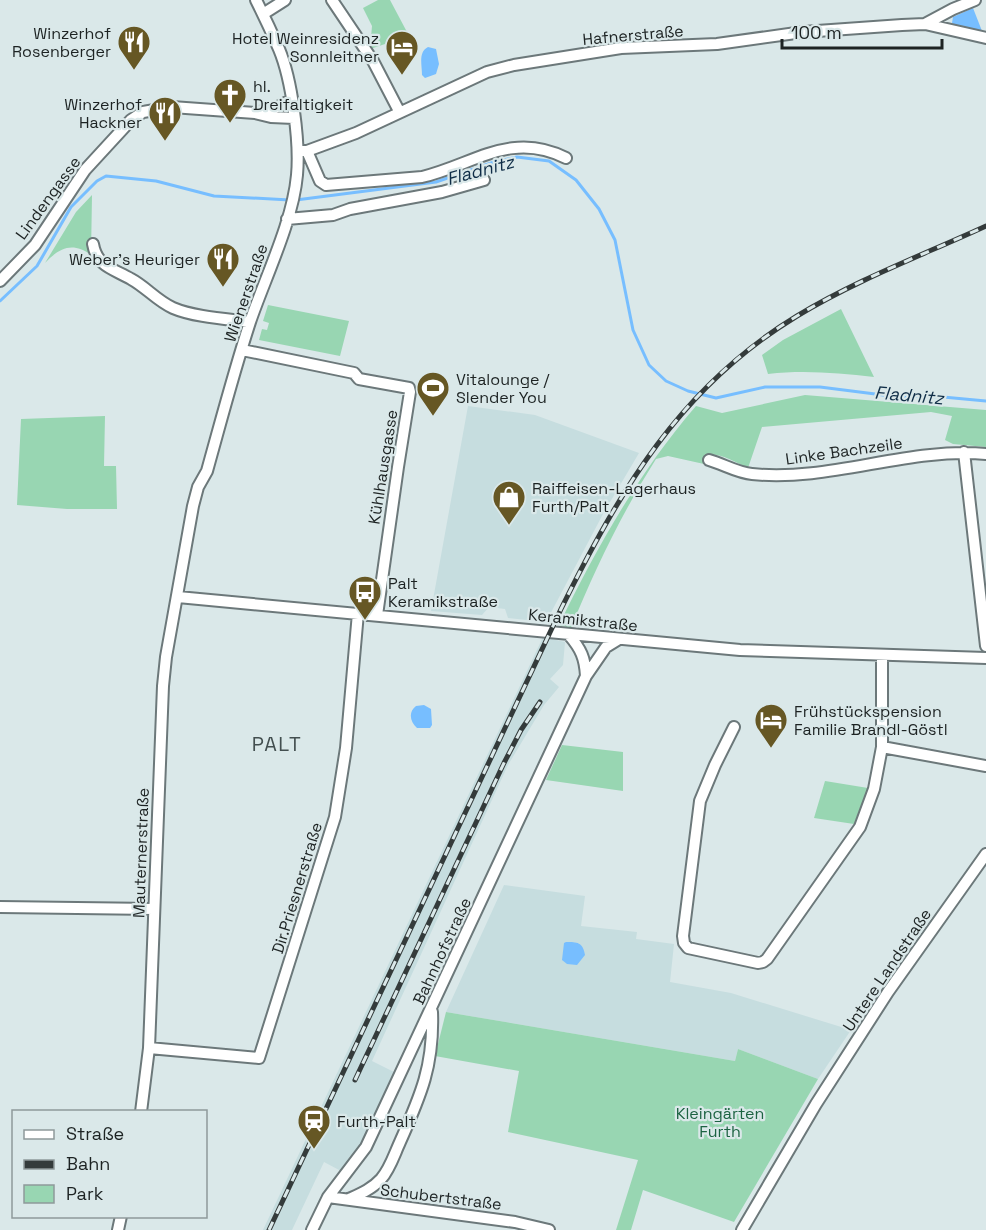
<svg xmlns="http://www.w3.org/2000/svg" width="986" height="1230" viewBox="0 0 986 1230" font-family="'Space Grotesk',sans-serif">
<rect width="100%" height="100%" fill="#dae8e9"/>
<path fill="#c6dddf" d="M468 406 535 415 639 453 603 514 546 622 508 618 505 609 489 607 482 615 431 611Z
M543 637 565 642 563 665 550 679 559 687 544 705 508 765 372 1061 396 1073 363 1142 341 1171 324 1162 292 1230H263Z
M504 885 585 896 581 926 637 932 636 939 674 944 670 982 731 993 851 1030 818 1079 738 1049 735 1061 446 1012Z"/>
<path fill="#98d6b2" d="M378 0H390L407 32 400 39 370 49 372 26 363 8Z
M92 195 91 255C73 242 60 247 45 263L76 212Z
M268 305 349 321 340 356 259 340 262 329 267 330 269 323 263 321Z
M841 309 874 377C838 373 804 370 768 374L762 355 783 340Z
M805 395 986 410V447L953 444 945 440 952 416 931 412 762 427 748 468C735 462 718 451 704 455V464L668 456 656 459C622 513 595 569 571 628L559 625C597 547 639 472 696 406L722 413Z
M105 416 104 466H116L117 509H67L17 505 21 419Z
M562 745 623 752V791L546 780Z
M825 781 868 788 854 824 814 818Z
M446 1012 735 1061 738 1049 818 1079 734 1222 643 1190 631 1230H616L638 1160 508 1132 519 1071 435 1056Z"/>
<path fill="#77beff" d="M973 8 982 31 957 26 952 23 953 17Z
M428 47 436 49 439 64 436 74 425 78 422 75C422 65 418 52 428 47Z
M424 705 431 709 432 725 430 728H417C410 722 408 712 416 706Z
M566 942C577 942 583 942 585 955L577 965 567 964 562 960 564 943Z"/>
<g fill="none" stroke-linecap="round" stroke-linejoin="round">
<path stroke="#77beff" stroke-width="3" d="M296 200 436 182 494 162 517 157 549 161 576 180 599 209 615 240 633 330 649 365 666 381 688 391 716 398 765 387H820L891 396 943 397 986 401
M0 301 37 266 71 207 97 181 106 176 156 181 214 196 290 200"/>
<g stroke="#6c787a" stroke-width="14">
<path id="minor" d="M332 0 373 61 399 111
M263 14 285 0
M925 24 953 9 975 0
M258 112 278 107 291 100
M298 151H307L356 133 487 72 514 65 621 48 717 44 803 32 902 25 925 24 986 38
M307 151 320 181 326 185 422 177C473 165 511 130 566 158
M287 219 333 215 350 209 442 192 484 180
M93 244C97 267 114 269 131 279 146 287 157 301 173 308 194 317 227 319 250 322
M0 281 35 245 85 170 131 120 143 112 172 107 255 113 271 117 294 118
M242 350 354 373 359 379 409 388 410 392 398 467 377 615
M964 452 986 646
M709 460C723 464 738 473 752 474 831 482 907 447 986 454
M178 597 740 650 986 658
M569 635C581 649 585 658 586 676
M882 655V747L986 766
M734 727 715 765 700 801 683 936 684 943 688 948 758 963 763 962 767 959 860 827 874 789 882 747
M0 907 154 909
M149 1048 259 1058 335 817 346 748 358 613
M141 1112 149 1048 163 686 166 657 193 506 198 487 207 471C221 421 234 371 250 322 265 278 293 221 297 175 300 142 292 80 279 49 272 33 264 16 256 0
M328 1197 515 1222 549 1230
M349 1199C360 1194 372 1189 381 1179 390 1169 394 1155 400 1142 421 1095 434 1065 432 1012
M118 1230 121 1216
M312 1230 328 1197 366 1147 586 676 606 647 619 639
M742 1230 816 1104 888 992 986 854"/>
</g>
<use href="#minor" stroke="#fff" stroke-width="10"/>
<g stroke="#343b3b" stroke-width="5">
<path id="rail" d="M355 1080 504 763 521 730 540 702
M269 1230 561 609C620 490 680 387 797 316 856 280 923 255 986 226"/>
</g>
<use href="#rail" stroke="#dae8e9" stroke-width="3" stroke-dasharray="9" stroke-linecap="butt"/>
</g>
<defs>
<g id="restaurant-pin" transform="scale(1.725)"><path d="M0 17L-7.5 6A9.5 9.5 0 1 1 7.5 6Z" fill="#665724" stroke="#dae8e9"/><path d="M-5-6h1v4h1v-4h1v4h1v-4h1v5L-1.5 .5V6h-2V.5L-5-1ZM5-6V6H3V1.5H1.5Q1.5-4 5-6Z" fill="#fff"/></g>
<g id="hotel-pin" transform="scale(1.725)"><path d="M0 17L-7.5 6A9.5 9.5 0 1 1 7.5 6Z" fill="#665724" stroke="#dae8e9"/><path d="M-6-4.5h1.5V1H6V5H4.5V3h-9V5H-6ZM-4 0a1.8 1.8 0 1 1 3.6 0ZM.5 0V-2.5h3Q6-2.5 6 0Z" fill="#fff"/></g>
<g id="church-pin" transform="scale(1.725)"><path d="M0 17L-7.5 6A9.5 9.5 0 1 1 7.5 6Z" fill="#665724" stroke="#dae8e9"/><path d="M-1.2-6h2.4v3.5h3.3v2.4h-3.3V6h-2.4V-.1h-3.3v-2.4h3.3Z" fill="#fff"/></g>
<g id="stadium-pin" transform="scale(1.725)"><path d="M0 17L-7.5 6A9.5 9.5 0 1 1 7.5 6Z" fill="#665724" stroke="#dae8e9"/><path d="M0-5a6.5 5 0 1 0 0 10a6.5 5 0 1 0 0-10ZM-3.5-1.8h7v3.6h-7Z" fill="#fff"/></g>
<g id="shop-pin" transform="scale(1.725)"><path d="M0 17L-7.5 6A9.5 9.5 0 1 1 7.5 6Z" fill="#665724" stroke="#dae8e9"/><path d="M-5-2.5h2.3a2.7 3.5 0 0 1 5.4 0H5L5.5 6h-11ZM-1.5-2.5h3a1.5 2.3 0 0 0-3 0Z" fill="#fff"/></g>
<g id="bus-pin" transform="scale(1.725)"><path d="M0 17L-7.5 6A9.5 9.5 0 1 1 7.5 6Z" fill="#665724" stroke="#dae8e9"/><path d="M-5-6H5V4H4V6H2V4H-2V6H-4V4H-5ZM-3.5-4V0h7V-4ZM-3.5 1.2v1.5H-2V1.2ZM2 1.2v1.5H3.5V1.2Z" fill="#fff"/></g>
<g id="station-pin" transform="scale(1.725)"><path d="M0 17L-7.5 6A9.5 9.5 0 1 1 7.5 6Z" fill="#665724" stroke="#dae8e9"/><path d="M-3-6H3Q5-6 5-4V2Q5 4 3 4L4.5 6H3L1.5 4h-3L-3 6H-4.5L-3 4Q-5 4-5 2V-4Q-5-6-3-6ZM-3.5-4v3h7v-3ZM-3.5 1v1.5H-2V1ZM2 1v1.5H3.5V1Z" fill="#fff"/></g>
</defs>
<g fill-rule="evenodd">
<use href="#restaurant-pin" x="134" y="42"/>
<use href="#hotel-pin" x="402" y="47"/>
<use href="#church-pin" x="230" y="95"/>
<use href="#restaurant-pin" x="165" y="113"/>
<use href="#restaurant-pin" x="223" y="259"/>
<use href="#stadium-pin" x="433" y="388"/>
<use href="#shop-pin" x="509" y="497"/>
<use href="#bus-pin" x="365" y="592"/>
<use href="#hotel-pin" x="771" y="720"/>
<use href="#station-pin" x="314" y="1121"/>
</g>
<g text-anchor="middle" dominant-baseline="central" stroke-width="4.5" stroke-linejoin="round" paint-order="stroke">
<g font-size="16" fill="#1d2323" stroke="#dae8e9" text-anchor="start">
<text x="111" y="33" text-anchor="end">Winzerhof<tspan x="111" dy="18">Rosenberger</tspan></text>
<text x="379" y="38" text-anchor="end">Hotel Weinresidenz<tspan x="379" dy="18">Sonnleitner</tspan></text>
<text x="253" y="86">hl.<tspan x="253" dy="18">Dreifaltigkeit</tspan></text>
<text x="142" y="104" text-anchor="end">Winzerhof<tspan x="142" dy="18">Hackner</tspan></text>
<text x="200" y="259" text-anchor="end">Weber's Heuriger</text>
<text x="456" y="379">Vitalounge /<tspan x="456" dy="18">Slender You</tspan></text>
<text x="532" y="488">Raiffeisen-Lagerhaus<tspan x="532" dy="18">Furth/Palt</tspan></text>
<text x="388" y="583">Palt<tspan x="388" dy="18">Keramikstraße</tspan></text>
<text x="794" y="711">Frühstückspension<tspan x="794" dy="18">Familie Brandl-Göstl</tspan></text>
<text x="337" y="1121">Furth-Palt</text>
</g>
<g font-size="16" fill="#1d2323" stroke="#dae8e9">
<text transform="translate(633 35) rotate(-5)">Hafnerstraße</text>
<text transform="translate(48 198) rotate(-54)">Lindengasse</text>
<text transform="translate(246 293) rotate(-71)">Wienerstraße</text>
<text transform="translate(844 451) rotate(-8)">Linke Bachzeile</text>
<text transform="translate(383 467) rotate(-81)">Kühlhausgasse</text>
<text transform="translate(583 620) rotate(6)">Keramikstraße</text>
<text transform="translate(141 853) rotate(-88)">Mauternerstraße</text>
<text transform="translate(297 888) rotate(-73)">Dir.Priesnerstraße</text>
<text transform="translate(442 951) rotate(-65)">Bahnhofstraße</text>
<text transform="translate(887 970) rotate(-56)">Untere Landstraße</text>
<text transform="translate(441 1197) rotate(7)">Schubertstraße</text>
</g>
<g font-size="16" fill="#1c6342" stroke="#dae8e9">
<text x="720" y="1113">Kleingärten<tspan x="720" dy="18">Furth</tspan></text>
</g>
<g font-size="18" font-style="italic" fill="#0f2d47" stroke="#dae8e9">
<text transform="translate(480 170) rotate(-15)">Fladnitz</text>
<text transform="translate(909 395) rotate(5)">Fladnitz</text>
</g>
<g font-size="20" letter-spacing="1.5" fill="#434f50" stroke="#dae8e9">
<text x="277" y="744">PALT</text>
</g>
</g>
<rect x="12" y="1110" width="195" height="108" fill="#dae8e9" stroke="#8e999a" stroke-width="1.5"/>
<rect x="24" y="1130" width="30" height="9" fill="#ffffff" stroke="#8e999a" stroke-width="1.5"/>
<text x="66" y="1140" font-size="18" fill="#1d2323">Straße</text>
<rect x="24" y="1160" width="30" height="9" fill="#343b3b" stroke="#8e999a" stroke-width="1.5"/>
<text x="66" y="1170" font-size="18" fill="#1d2323">Bahn</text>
<rect x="24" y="1185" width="30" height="18" fill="#98d6b2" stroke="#8e999a" stroke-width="1.5"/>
<text x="66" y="1200" font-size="18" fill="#1d2323">Park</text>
<path d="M782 39v9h160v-9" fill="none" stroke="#1d2323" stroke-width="3"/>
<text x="791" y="39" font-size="18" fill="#1d2323" stroke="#dae8e9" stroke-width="4.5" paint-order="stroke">100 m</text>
</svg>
